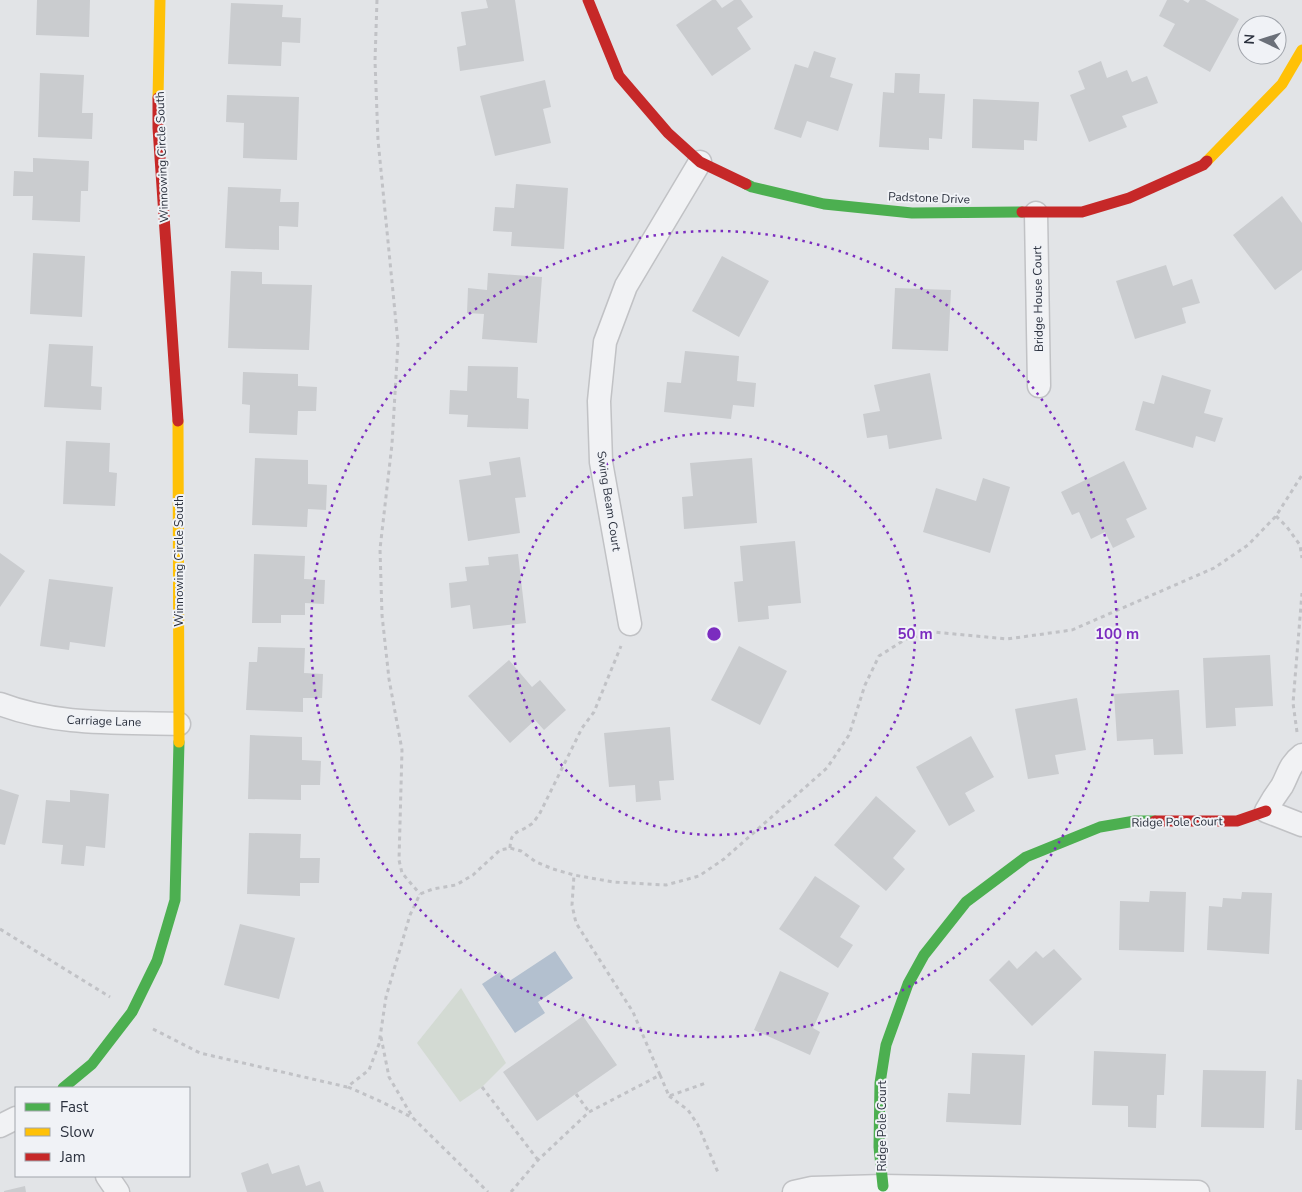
<svg xmlns="http://www.w3.org/2000/svg" width="1302" height="1192" viewBox="0 0 1302 1192" font-family="'Nunito Sans',sans-serif">
<rect width="100%" height="100%" fill="#e2e4e7"/>
<path fill="#d3dad3" d="M461 988 506 1063 482 1087 460 1102 417 1043Z"/>
<path fill="#b3c0cf" d="M555 951 573 978 538 1002 545 1013 515 1033 482 984 500 972 508 982Z"/>
<path fill="#cacccf" d="M37 0H90L89 37 36 35Z
M486 0H515L524 61 460 71 457 47 466 45 461 12 488 8Z
M712 0H716L722 8 734 0H741L753 17 737 28 751 49 712 76 676 25Z
M1167 0H1183L1188 3 1190 0H1205L1239 19 1210 72 1163 46 1175 24 1159 16Z
M231 3 283 5 282 17 301 18 300 43 282 42 281 66 228 64Z
M814 51 836 58 830 77 853 84 838 131 807 121 801 138 774 129 795 64 808 68Z
M1101 61 1107 78 1127 70 1132 82 1147 76 1158 103 1122 116 1127 127 1089 142 1070 95 1085 89 1078 71Z
M40 73 84 75 82 113H93L92 139 38 137Z
M895 73 920 74 919 93 945 94 942 139 929 138V150L879 147 883 92 894 93Z
M545 80 551 107 543 109 551 143 495 156 480 96Z
M227 95 299 97 297 160 243 158 244 123 226 122Z
M973 99 1039 102 1037 141 1024 140V150L972 148Z
M33 158 89 161 88 191H81L80 222 32 220 33 196H13L14 171 33 172Z
M516 184 568 188 564 249 511 246 512 232 493 231 495 207 514 208Z
M228 187 281 189 280 202H299L298 227 279 226V250L225 248Z
M1282 196 1302 223V270L1275 290 1233 235Z
M33 253 85 256 82 317 30 314Z
M722 256 769 281 739 337 692 311Z
M1166 265 1173 286 1192 279 1200 303 1182 308 1186 323 1135 339 1116 281Z
M231 271 262 272V284L312 285 309 350 228 348Z
M488 273 542 277 537 343 482 339 484 314 467 313 468 288 487 290Z
M895 288 951 290 948 351 892 349Z
M49 344 93 346 91 386 102 387 101 410 44 407Z
M685 351 739 356 737 381 756 383 754 407 733 405 731 419 664 412 667 382 681 383Z
M468 366 518 367 517 398 529 399 528 429 467 427 468 415 449 414 450 390 467 391Z
M243 372 298 374V386L317 387 316 411H298L297 435 249 433 250 405 242 404Z
M930 373 942 439 889 449 887 435 867 438 863 414 880 411 874 385Z
M1162 375 1211 390 1204 413 1223 418 1215 442 1196 436 1193 448 1135 430 1143 401 1154 404Z
M66 441 110 443 109 472 117 473 115 506 63 504Z
M520 457 526 497 515 498 520 533 468 541 459 480 491 475 489 462Z
M255 458 308 460V484L327 485 326 510 308 509 307 527 252 525Z
M752 458 757 523 684 529 682 497 693 496 690 463Z
M1124 461 1147 509 1126 519 1135 537 1113 548 1105 532 1091 539 1079 512 1072 515 1061 492Z
M983 478 1010 487 990 553 923 532 936 488 976 501Z
M795 541 801 603 768 606 769 619 738 622 734 582 743 581 740 546Z
M0 553 25 571 0 607Z
M254 554 305 556 304 579 325 580 324 604 305 603V615H281V623H252Z
M518 554 526 623 473 629 470 605 451 608 449 583 467 581 465 567 489 565 488 557Z
M49 579 113 587 105 647 70 642 69 650 40 646Z
M739 646 787 671 760 725 711 700Z
M258 647 305 648 304 673 323 674 322 698H303V712L246 710 249 662H257Z
M1270 655 1273 706 1235 708 1236 726 1206 728 1203 658Z
M509 660 532 687 540 680 566 710 544 730 535 720 510 743 468 696Z
M1179 690 1183 754 1154 755 1153 739 1117 741 1114 694Z
M1077 698 1086 750 1055 755 1059 774 1028 779 1015 709Z
M670 727 674 780 659 781 661 800 636 802 635 785 609 787 604 733Z
M250 735 302 737V760L321 761 320 785H301V800L248 799Z
M971 736 994 777 965 793 975 811 949 826 916 767Z
M0 789 19 795 5 845 0 844Z
M70 790 109 794 105 848 86 846 84 866 61 864 63 845 42 843 46 800 70 802Z
M876 796 916 831 893 858 905 869 886 891 834 845Z
M249 833 301 834 300 858H320L319 883H300V896L247 894Z
M815 876 860 906 840 937 853 945 838 968 779 929Z
M1150 891 1186 892 1184 952 1119 950 1120 901 1149 902Z
M1242 892 1272 893 1269 954 1207 950 1209 906 1222 907 1223 898 1241 899Z
M240 924 295 938 279 999 224 985Z
M1054 949 1082 979 1032 1026 989 980 1009 960 1017 969 1036 951 1043 958Z
M780 971 829 993 813 1028 820 1032 810 1055 754 1030Z
M583 1016 617 1065 537 1121 503 1072Z
M1094 1051 1166 1054 1164 1095H1157L1156 1128 1128 1127V1106L1092 1105Z
M972 1053 1025 1055 1021 1125 946 1122 948 1093 970 1094Z
M1203 1070 1266 1071 1264 1128 1201 1127Z
M1297 1079 1302 1080V1130H1295Z
M268 1163 272 1174 299 1165 306 1186 320 1181 324 1192H247L241 1173Z
M25 1186 26 1192H4V1191Z"/>
<g fill="none" stroke-linecap="round" stroke-linejoin="round">
<g stroke="#c1c2c5" stroke-width="25">
<path id="street" d="M1036 213 1039 386
M630 624 601 462 599 401 605 342 626 286 700 162
M0 704C57 726 119 722 179 724
M1302 755C1289 765 1289 773 1282 786 1276 794 1271 802 1266 811L1302 825
M0 1126 16 1118
M107 1176 118 1192
M794 1192 812 1188 883 1186 1198 1192"/>
</g>
<path stroke="#c1c2c6" stroke-width="3" stroke-dasharray="4 4" stroke-linecap="butt" d="M377 0 375 61 378 140 398 343 392 444 380 549 382 615 389 679 402 750 399 860 402 873 420 894
M1276 516 1287 527 1300 545 1302 558
M1297 732 1293 703 1302 593
M510 848C511 829 518 834 530 825 534 823 536 818 539 815L582 728 594 712 621 646
M0 929 110 997
M153 1029 200 1053 347 1087 369 1070 379 1044 386 997 410 915 420 894 433 889 456 885 473 875 500 850 510 848 521 851 536 862 553 869 574 875 613 882 666 885 699 876 724 859 827 768 849 735 865 685 879 656 906 639 933 632 1007 639 1072 630 1214 568 1248 545 1276 516 1302 475
M381 1037 389 1077 413 1118
M660 1075 669 1096 706 1083
M348 1087 382 1102 413 1118 488 1192
M482 1087 538 1160
M576 1094 589 1112
M669 1096 688 1110 698 1125 719 1175
M511 1192 538 1160 589 1112 660 1075 633 1012 576 923 572 905 574 875"/>
<use href="#street" stroke="#f1f2f4" stroke-width="22"/>
<path stroke="#4caf50" stroke-width="11" d="M746 184 752 187 824 204 912 213 1022 212
M63 1088 92 1064 132 1012 157 961 175 900 179 742
M883 1186 879 1147 880 1083 886 1045 908 984 924 955 966 902 1026 857 1100 827 1135 821H1155"/>
<path stroke="#ffc107" stroke-width="11" d="M158 98 160 0
M1207 161 1282 84 1302 50
M178 421 179 742"/>
<path stroke="#c62828" stroke-width="11" d="M588 0 619 76 668 133 700 162 746 184
M158 98V128L178 421
M1022 212H1082L1129 198 1203 165 1207 161
M1155 821H1237L1266 811"/>
</g>
<g fill="none" stroke="#7b2cbf" stroke-width="2.5" stroke-dasharray="2.5 5">
<circle cx="714" cy="634" r="201"/>
<circle cx="714" cy="634" r="403"/>
</g>
<g text-anchor="middle" dominant-baseline="central" stroke-width="4" stroke-linejoin="round" paint-order="stroke">
<g font-size="12" fill="#2b313e" stroke="#f0f2f6">
<text transform="translate(162 157) rotate(-92)">Winnowing Circle South</text>
<text transform="translate(929 198) rotate(2)">Padstone Drive</text>
<text transform="translate(1038 299) rotate(-91)">Bridge House Court</text>
<text transform="translate(609 501) rotate(81)">Swing Beam Court</text>
<text transform="translate(179 561) rotate(-90)">Winnowing Circle South</text>
<text transform="translate(104 721) rotate(2)">Carriage Lane</text>
<text transform="translate(1177 822) rotate(-1)">Ridge Pole Court</text>
<text transform="translate(882 1126) rotate(-90)">Ridge Pole Court</text>
</g>
</g>
<circle cx="714" cy="634" r="8" fill="#7b2cbf" stroke="#f0f2f6" stroke-width="2.5"/>
<g font-size="15" text-anchor="middle" font-weight="bold" fill="#7b2cbf" stroke="#f0f2f6" stroke-width="4" stroke-linejoin="round" paint-order="stroke">
<text x="915" y="639">50 m</text>
<text x="1117" y="639">100 m</text>
</g>
<rect x="15" y="1087" width="175" height="90" fill="#f0f2f6" stroke="#a1a5ac"/>
<rect x="25" y="1103" width="25" height="8" fill="#4caf50" stroke="#a1a5ac"/>
<text x="60" y="1112" font-size="15" fill="#2b313e">Fast</text>
<rect x="25" y="1128" width="25" height="8" fill="#ffc107" stroke="#a1a5ac"/>
<text x="60" y="1137" font-size="15" fill="#2b313e">Slow</text>
<rect x="25" y="1153" width="25" height="8" fill="#c62828" stroke="#a1a5ac"/>
<text x="60" y="1162" font-size="15" fill="#2b313e">Jam</text>
<g transform="translate(1262 40) rotate(274)"><circle r="24" fill="#f0f2f6" stroke="#a1a5ac"/>
<path d="M0-4L9 19L0 12L-9 19Z" fill="#6b7079"/>
<text y="-8" font-size="14" font-weight="bold" text-anchor="middle" fill="#2b313e">N</text>
</g>
</svg>
